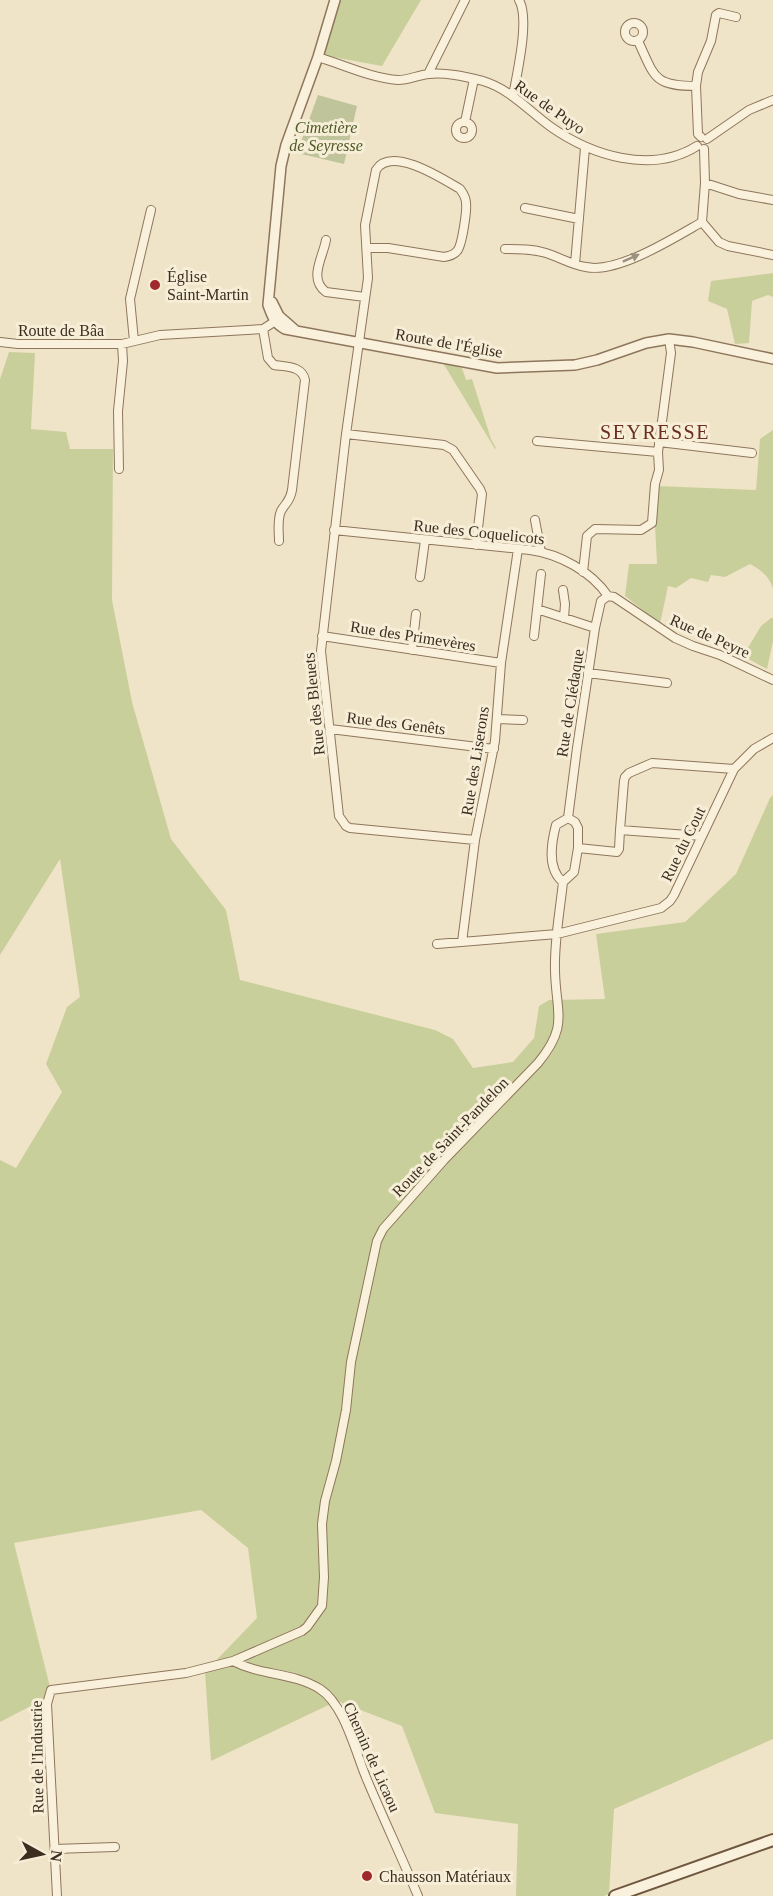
<svg xmlns="http://www.w3.org/2000/svg" width="773" height="1896" viewBox="0 0 773 1896" font-family="'Times New Roman',serif">
<rect width="100%" height="100%" fill="#f0e4c8"/>
<path fill="#c9cf9b" d="M331 0H421L382 66 316 54Z
M773 273V297L768 295 752 301 749 343 735 344 727 309 708 301 711 281Z
M9 352 35 353 31 429 66 432 70 449H113L112 600 132 702 171 839 226 910 240 980 435 1030 453 1039 473 1068 513 1062 534 1038 539 1006 549 1000 605 999 596 934 685 922 736 874 770 798 773 795V1739L614 1809 609 1894 604 1896H516L518 1824 435 1813 402 1726 337 1701 211 1761 205 1672 257 1618 248 1548 201 1510 14 1543 52 1695 0 1722V1160L16 1168 62 1092 46 1064 67 1007 80 997 60 859 0 955V379Z
M443 363 462 368 466 380 472 379 491 439 496 448 495 449Z
M773 430V589C770 577 761 570 750 564L725 577 711 575 708 582 691 578 676 588 668 586 660 624 625 596 629 564H657L655 525 657 486 756 490 760 439Z
M771 618H773V641L767 669 743 656 761 626Z"/>
<path fill="#bfc49a" d="M318 95 357 106 344 164 297 153Z"/>
<g fill="none" stroke-linecap="round" stroke-linejoin="round">
<g stroke="#8d765c" stroke-width="10">
<path id="minor" d="M625 32a9 9 0 1 1 18 0a9 9 0 1 1-18 0Z
M638 41C655 77 653 86 696 86L698 134 701 137
M318 57C344 65 371 78 398 80 409 80 418 75 429 74 446 72 466 77 483 81 510 89 529 111 551 127 591 155 651 175 697 146
M428 74 465 0
M696 86 698 72 711 41 716 15 719 13 736 17
M513 96C517 73 530 19 519 0
M456 130a8 8 0 1 1 16 0a8 8 0 1 1-16 0Z
M465 122 474 79
M707 139 749 110 773 100
M704 149 705 183 739 194 773 200
M525 208 579 219
M702 222 719 242 728 246 773 255
M702 222 705 183
M326 240C323 257 308 279 326 292L365 297
M367 248H388L444 257C450 256 454 255 457 251 462 246 467 211 466 203 466 198 463 193 460 189 443 179 391 145 376 170L365 225 368 278 346 434 321 651 339 816 346 826 350 828 475 840
M505 249C519 249 533 249 546 253 559 257 572 265 586 267 617 274 674 238 702 222
M575 264 585 148
M263 329 268 358 274 365C287 367 302 366 305 380L292 490C290 502 286 502 281 511 277 520 279 532 279 541
M134 341 130 299 151 210
M0 342 18 344H122L160 335 263 329 274 322
M346 434 444 445 453 450 480 489 482 494 476 545
M537 441 658 452
M659 442 752 453
M119 469 118 411 123 361 122 344
M535 520 541 552
M334 530 530 550C559 554 591 571 608 596
M583 572 587 536 595 529 641 530 652 523 655 484 659 470 658 452 671 353 669 339
M420 577 425 540
M563 590 565 604 564 618
M608 596 614 597 675 638 693 646 720 655 773 680
M537 609 595 628
M322 636 501 663
M534 636 541 574
M412 650 416 614
M588 673 667 683
M498 719 523 720
M330 729 494 749
M620 830 624 781 625 777 629 773 652 763 734 769
M578 848 617 852 619 849 620 830 702 836
M563 882 574 872 578 848V828L575 822 568 818
M462 942 475 840 495 741 501 663 518 549
M437 944 557 934 661 908 670 901 674 895 734 769 754 749 773 738
M233 1661 302 1631 307 1627 322 1606 324 1577 322 1524 325 1501 336 1461 346 1410 351 1362 377 1241 383 1229 444 1160 538 1063C569 1025 556 1014 555 971 554 941 560 911 563 882 547 869 551 844 556 825L568 818 577 748 595 628 601 601 608 596
M54 1849 115 1847
M57 1896 47 1704 51 1690 186 1673 233 1661C261 1676 293 1672 320 1689 345 1705 356 1755 368 1782 384 1820 402 1858 418 1896"/>
</g>
<g stroke="#8d765c" stroke-width="12">
<path id="tertiary" d="M335 0 318 57 286 145 281 166 268 305C272 316 274 323 285 329L497 368 575 365 597 360 646 343 669 339 693 342 773 359
M272 302 279 316 295 330"/>
</g>
<g stroke="#6f573f" stroke-width="14">
<path id="secondary" d="M615 1896 773 1840"/>
</g>
<use href="#minor" stroke="#faf1dc" stroke-width="8"/>
<use href="#tertiary" stroke="#faf1dc" stroke-width="9"/>
<use href="#secondary" stroke="#faf1dc" stroke-width="10"/>
</g>
<defs><path id="oneway-solid" d="M-6-.8H1V-3.2L6.5 0L1 3.2V.8H-6Z" transform="scale(1.5)"/></defs>
<use fill="#9c907e" href="#oneway-solid" transform="translate(631 258) rotate(-24)"/>
<g fill="#9e2a2b" stroke="#f7eed8" stroke-width="2">
<circle cx="155" cy="285" r="6"/>
<circle cx="367" cy="1876" r="6"/>
</g>
<g text-anchor="middle" dominant-baseline="central" stroke-width="6" stroke-linejoin="round" paint-order="stroke">
<g font-size="16" fill="#3d2e20" stroke="#f7eed8">
<text transform="translate(550 107) rotate(35)">Rue de Puyo</text>
<text x="61" y="330">Route de Bâa</text>
<text transform="translate(449 343) rotate(10)">Route de l'Église</text>
<text transform="translate(479 532) rotate(6)">Rue des Coquelicots</text>
<text transform="translate(413 636) rotate(9)">Rue des Primevères</text>
<text transform="translate(710 636) rotate(24)">Rue de Peyre</text>
<text transform="translate(570 703) rotate(-81)">Rue de Clédaque</text>
<text transform="translate(314 704) rotate(-96)">Rue des Bleuets</text>
<text transform="translate(396 723) rotate(7)">Rue des Genêts</text>
<text transform="translate(475 761) rotate(-81)">Rue des Liserons</text>
<text transform="translate(683 844) rotate(-64)">Rue du Cout</text>
<text transform="translate(450 1137) rotate(-46)">Route de Saint-Pandelon</text>
<text transform="translate(37 1757) rotate(-91)">Rue de l'Industrie</text>
<text transform="translate(372 1757) rotate(66)">Chemin de Licaou</text>
</g>
<g font-size="16" font-style="italic" fill="#4d5a26" stroke="#f7eed8">
<text x="326" y="127">Cimetière<tspan x="326" dy="18">de Seyresse</tspan></text>
</g>
<g font-size="16" fill="#3d2e20" stroke="#f7eed8" text-anchor="start">
<text x="167" y="276">Église<tspan x="167" dy="18">Saint-Martin</tspan></text>
<text x="379" y="1876">Chausson Matériaux</text>
</g>
<g font-size="20" letter-spacing="1.5" fill="#6b2e1e" stroke="#f7eed8">
<text x="655" y="432">SEYRESSE</text>
</g>
</g>
<g transform="translate(42 1854) rotate(98)" stroke="#f7eed8" stroke-width="4.5" paint-order="stroke">
<path d="M0-4.5L10 22L0 15L-10 22Z" fill="#3d2e20"/>
<text y="-9" font-size="16" font-weight="bold" text-anchor="middle" fill="#3d2e20">N</text>
</g>
</svg>
